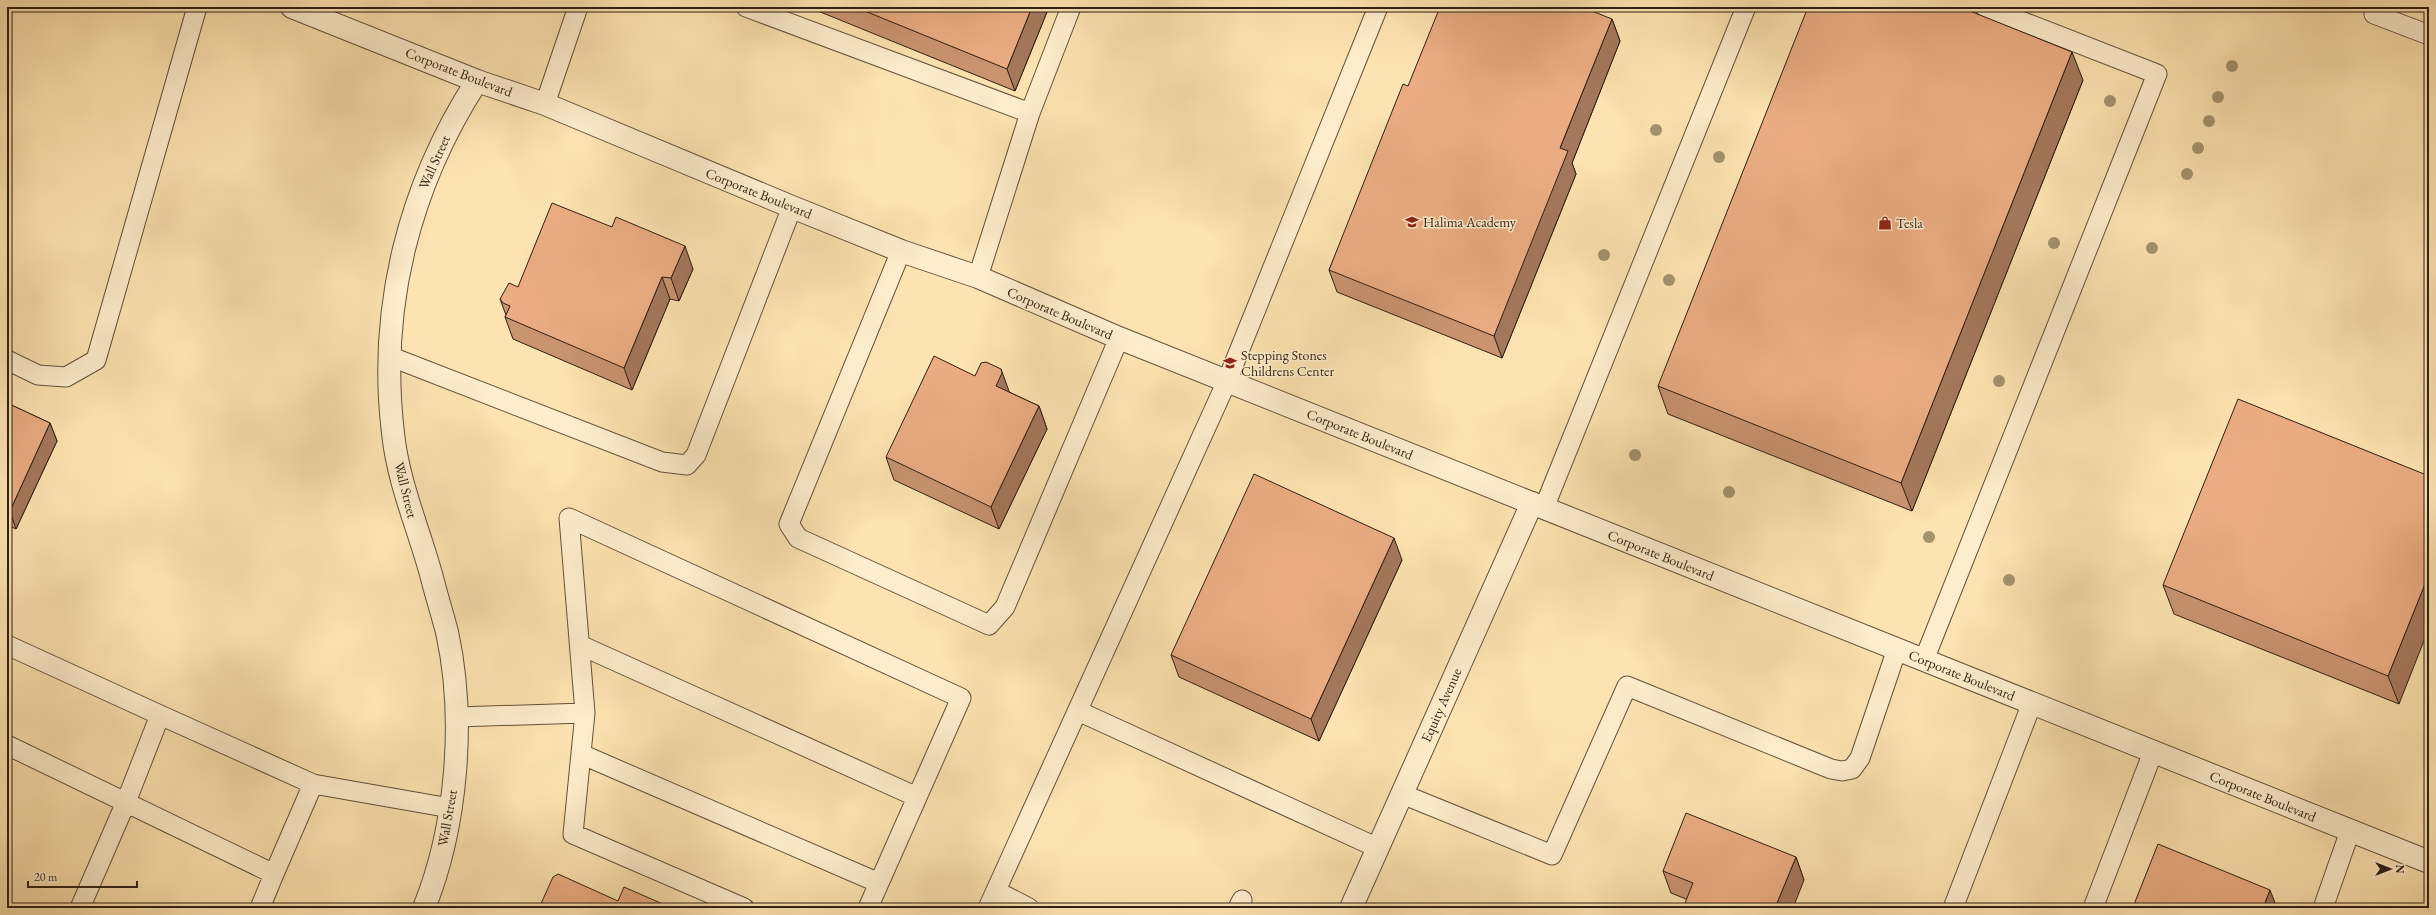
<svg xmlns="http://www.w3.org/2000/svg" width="2436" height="915" viewBox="0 0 2436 915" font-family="'EB Garamond',serif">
<rect width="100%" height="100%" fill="#fde3b1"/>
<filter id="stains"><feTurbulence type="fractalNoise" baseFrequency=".005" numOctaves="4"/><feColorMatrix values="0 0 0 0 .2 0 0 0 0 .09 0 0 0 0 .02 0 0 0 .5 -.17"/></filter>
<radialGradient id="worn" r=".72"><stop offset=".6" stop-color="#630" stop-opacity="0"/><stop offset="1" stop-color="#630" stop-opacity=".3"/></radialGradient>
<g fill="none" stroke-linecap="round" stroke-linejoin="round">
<g stroke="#62503a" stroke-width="21">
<path id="service" d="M746 7 1030 113
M2374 14 2429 35
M545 104 578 7
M901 251 789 524 798 538 989 625 1005 607 1119 338
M978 277 1030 113 1071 7
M389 356 662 462 687 465 696 455 792 207
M7 360 38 375 66 377 96 360 197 7
M1544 508 1746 7
M7 645 160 715
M580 645 917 797
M1924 660 2157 74 1985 7
M1078 711 1378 848
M456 717 585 713
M7 745 274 874 260 908
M581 754 879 883
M1402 794 1552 855 1627 686 1831 769 1842 771 1852 769 1860 758 1897 649
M274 874 313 784
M996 891 1029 908
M80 908 126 802 160 715 313 784 450 808
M744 908 573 834 585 713 569 518 961 698 868 908
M988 908 1227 381 1378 7
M1238 908 1242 900
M1953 908 2032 703
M2093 908 2153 752
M2323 908 2350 831"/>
</g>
<g stroke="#62503a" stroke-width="24">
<path id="minor" d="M424 908C457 826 466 719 447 632 442 613 436 594 431 574 418 527 398 482 393 433 378 308 409 186 477 81
M1351 908 1532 503"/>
</g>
<g stroke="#62503a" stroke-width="24">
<path id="tertiary" d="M292 7 477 81 545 104 792 207 901 251 978 277 1119 338 2429 862"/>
</g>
<use href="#service" stroke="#feedcc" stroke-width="19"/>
<use href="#minor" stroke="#feedcc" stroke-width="22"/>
<use href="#tertiary" stroke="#feedcc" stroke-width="22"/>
</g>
<g fill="#a4926d">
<circle cx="2232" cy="66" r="6"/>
<circle cx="2218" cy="97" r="6"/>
<circle cx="2110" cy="101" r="6"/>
<circle cx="2209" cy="121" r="6"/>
<circle cx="1656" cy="130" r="6"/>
<circle cx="2198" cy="148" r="6"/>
<circle cx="1719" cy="157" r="6"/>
<circle cx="2187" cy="174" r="6"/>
<circle cx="2054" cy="243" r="6"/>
<circle cx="2152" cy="248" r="6"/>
<circle cx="1604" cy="255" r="6"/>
<circle cx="1669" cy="280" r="6"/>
<circle cx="1999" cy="381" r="6"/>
<circle cx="1635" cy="455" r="6"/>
<circle cx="1729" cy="492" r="6"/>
<circle cx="1929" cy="537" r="6"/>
<circle cx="2009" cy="580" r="6"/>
</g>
<path fill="#ca9471" stroke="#2e1f13" d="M808 7H1049L1015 91Z
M1612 19 1620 41 1572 163 1576 174 1502 358 1337 292 1329 270 1408 86Z
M2083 80 1912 511 1668 414 1658 386Z
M693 269 679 301 670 299 632 390 513 339 505 317 506 315 500 299 518 287Z
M1009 392 1039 406 1047 429 999 529 894 480 886 457Z
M7 403 50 423 57 441 16 529 7 525Z
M2429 476 2399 704 2174 614 2163 585Z
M1402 560 1319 741 1179 677 1171 655Z
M1796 857 1804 880 1686 899 1671 893 1663 871Z"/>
<path fill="#a4785c" stroke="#2e1f13" d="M1032 7H1049L1015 91 1007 69Z
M1612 19 1620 41 1572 163 1576 174 1502 358 1494 336 1560 148Z
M2072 52 2083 80 1912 511 1901 483Z
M685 246 693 269 679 301 671 278Z
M662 277 670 299 632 390 624 368Z
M1001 369 1009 391 1010 395 996 386Z
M1039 406 1047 429 999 529 991 507Z
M50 423 57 441 16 529 10 511Z
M1394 538 1402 560 1319 741 1311 719Z
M2429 574V628L2399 704 2388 676Z
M1796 857 1804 880 1793 908H1775Z
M2270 890 2277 908H2263Z"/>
<path fill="#ebac83" stroke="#2e1f13" d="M855 7H1032L1007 69Z
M1440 7H1582L1612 19 1560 148 1568 151 1494 336 1329 270 1403 84 1408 86Z
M1808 7H1960L2072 52 1901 483 1658 386Z
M552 203 612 227 616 217 685 246 671 278 662 277 624 368 505 317 510 306 503 303 500 299 509 283 518 287Z
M934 356 975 376 981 363 986 362 1001 369 1002 373 996 386 1039 406 991 507 886 457Z
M2238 399 2429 476V574L2388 676 2163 585Z
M7 403 50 423 10 511 7 510Z
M1254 474 1394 538 1311 719 1171 655Z
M1686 813 1796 857 1775 908H1683L1693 883 1663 871Z
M2158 844 2270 890 2263 908H2136L2133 907Z
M558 874 618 901 624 887 672 908H539L553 877Z"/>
<defs>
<g id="school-bare" transform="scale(1.08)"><path d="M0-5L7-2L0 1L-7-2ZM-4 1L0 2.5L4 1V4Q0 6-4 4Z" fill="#8f2418" stroke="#feedcc" stroke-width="2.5" paint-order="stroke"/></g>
<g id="shop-bare" transform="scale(1.08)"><path d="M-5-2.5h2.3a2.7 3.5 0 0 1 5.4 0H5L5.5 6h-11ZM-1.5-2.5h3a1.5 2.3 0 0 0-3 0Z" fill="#8f2418" stroke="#feedcc" stroke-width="2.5" paint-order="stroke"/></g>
</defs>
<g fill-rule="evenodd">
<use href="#school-bare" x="1412" y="222"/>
<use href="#shop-bare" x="1885" y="223"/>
<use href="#school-bare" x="1230" y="363"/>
</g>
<g text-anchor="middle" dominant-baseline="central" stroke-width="3" stroke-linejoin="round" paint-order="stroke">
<g font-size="14" fill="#2e1f13" stroke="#feedcc">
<text transform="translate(459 72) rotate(21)">Corporate Boulevard</text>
<text transform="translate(434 162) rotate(-66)">Wall Street</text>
<text transform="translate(759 193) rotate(22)">Corporate Boulevard</text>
<text transform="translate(1060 313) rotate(23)">Corporate Boulevard</text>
<text transform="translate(1360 434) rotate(22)">Corporate Boulevard</text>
<text transform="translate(406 490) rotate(76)">Wall Street</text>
<text transform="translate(1661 555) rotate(22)">Corporate Boulevard</text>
<text transform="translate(1962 675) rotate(22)">Corporate Boulevard</text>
<text transform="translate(1441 705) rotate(-66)">Equity Avenue</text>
<text transform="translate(2263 796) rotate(22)">Corporate Boulevard</text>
<text transform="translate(447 818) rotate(-80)">Wall Street</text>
</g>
<g font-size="14" fill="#2e1f13" stroke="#feedcc" text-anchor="start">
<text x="1423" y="222">Halima Academy</text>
<text x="1896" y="223">Tesla</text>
<text x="1241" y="355">Stepping Stones<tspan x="1241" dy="16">Childrens Center</tspan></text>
</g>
</g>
<rect width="2436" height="915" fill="none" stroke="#fde3b1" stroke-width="24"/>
<rect x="8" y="8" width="2420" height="899" fill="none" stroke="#2e1f13" stroke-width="2"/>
<rect x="12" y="12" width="2412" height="891" fill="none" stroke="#2e1f13"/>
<g transform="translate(2390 869) rotate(90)" stroke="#feedcc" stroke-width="3" paint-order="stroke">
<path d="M0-3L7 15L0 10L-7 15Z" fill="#2e1f13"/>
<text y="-6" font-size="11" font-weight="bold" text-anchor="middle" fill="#2e1f13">N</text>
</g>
<path d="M28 881v6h109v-6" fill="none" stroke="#2e1f13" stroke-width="2"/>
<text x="34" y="881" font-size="12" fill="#2e1f13" stroke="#feedcc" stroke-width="3" paint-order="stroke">20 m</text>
<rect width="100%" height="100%" filter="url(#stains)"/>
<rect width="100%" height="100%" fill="url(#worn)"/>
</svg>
